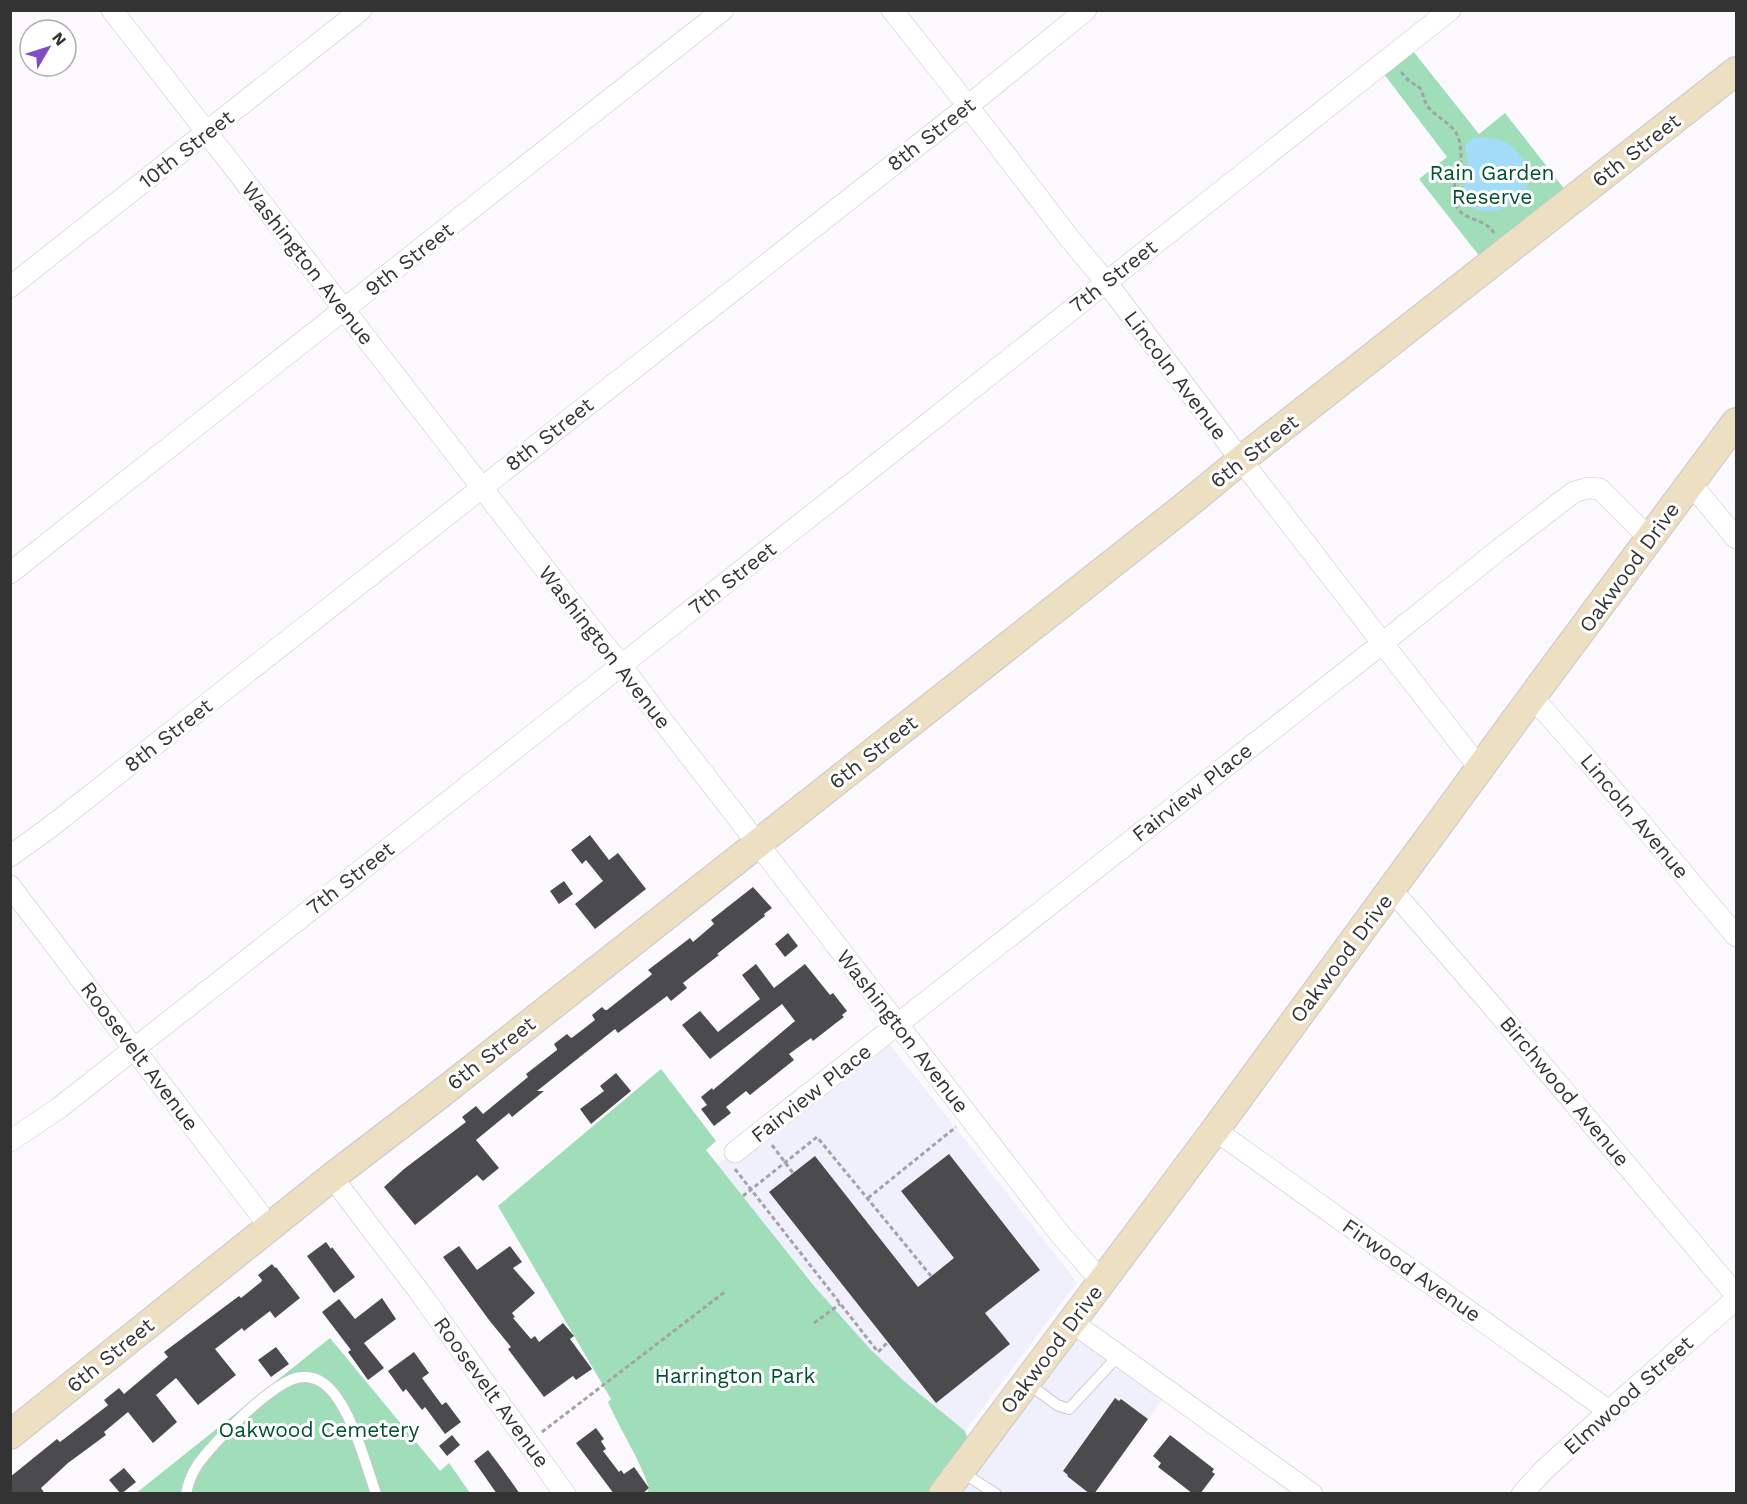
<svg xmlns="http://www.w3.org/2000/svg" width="1747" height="1504" viewBox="0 0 1747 1504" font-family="'Work Sans',sans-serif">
<rect width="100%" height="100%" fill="#fbf9fe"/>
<path fill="#f0effc" d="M884 1037 1077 1282 965 1431 904 1381 871 1350 827 1300 717 1164 735 1152Z
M1072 1322 1167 1393 1094 1493 944 1494Z"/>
<path fill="#a0ddb9" d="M1413 51 1479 134 1505 113 1566 191 1481 258 1419 179 1447 157 1384 74Z
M661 1069 716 1141 706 1150 815 1287 871 1350 904 1381 965 1431 973 1454 943 1493H647L649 1488C639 1457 621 1432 608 1402L611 1399 498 1206Z
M330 1338 440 1471 449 1463 470 1493 135 1494Z"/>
<path fill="#a2dcf9" d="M1474 138C1494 137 1511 140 1522 158 1551 201 1474 232 1465 195 1462 183 1469 170 1468 158 1467 153 1465 151 1465 145Z"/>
<path fill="#4b4b4e" d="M590 835 609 860 618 853 646 889 595 929 575 904 603 881 586 860 582 864 571 850Z
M564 881 573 894 559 904 550 891Z
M753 887 772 908 764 914 765 916 717 954 719 955 683 983 687 988 671 1001 667 996 618 1033 615 1029 537 1091H544L512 1117 509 1113 476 1140 499 1168 483 1181 477 1175 415 1225 384 1187 404 1169 466 1122 462 1117 476 1106 483 1114 528 1077 526 1074 557 1050V1049L554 1044 567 1034 571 1038 573 1037 595 1020 592 1015 602 1007 605 1010H607L650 976 652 974 648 970 690 938 693 942 714 924 711 920Z
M788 933 798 946 785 957 775 944Z
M756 964 774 988 805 964 830 995 833 993 847 1011 842 1015 844 1017 836 1023 813 1041 811 1038 789 1054 794 1060 750 1095 746 1091 726 1107 731 1113 714 1126 701 1109 707 1105 701 1097 712 1088 713 1090 795 1021 782 1004 710 1059 682 1025 700 1011 718 1032 760 999 742 975Z
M616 1073 631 1091 591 1124 580 1109 604 1091 600 1086Z
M949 1154 1040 1270 985 1313 1010 1344 936 1403 769 1192 815 1156 918 1287 954 1258 901 1191Z
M326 1242 331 1249 332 1247 355 1277 334 1293 307 1256Z
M459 1246 477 1270 510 1246 522 1262 513 1268 535 1293 512 1313 515 1317 513 1318 531 1339 535 1336 539 1342 563 1323 574 1336 570 1339 592 1369 576 1380 573 1376 544 1397 508 1349 511 1347 489 1320 443 1257Z
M272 1264 275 1268 276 1267 300 1298 275 1318 270 1311 244 1331 242 1328 215 1349 236 1375 198 1405 176 1378 156 1395 177 1422 153 1443 128 1412 104 1432 106 1435 68 1463 41 1488 45 1494H10V1477L57 1439 60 1442 107 1406 108 1405 104 1400 119 1388 124 1394 168 1357 164 1352 239 1296 241 1298 261 1282 262 1280 258 1275Z
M382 1298 396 1319 364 1343 384 1368 368 1380 348 1352 351 1350 322 1312 339 1299 355 1319Z
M276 1347 289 1364 271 1377 258 1360Z
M414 1352 429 1373 422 1378 442 1405 446 1402 461 1422 445 1434 425 1407 422 1410 406 1389 403 1392 388 1371Z
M1115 1398 1119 1401 1121 1399 1148 1419 1094 1494H1090L1067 1476 1068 1475 1063 1471Z
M596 1428 604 1439 601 1441 606 1449 603 1451 619 1472 621 1470 624 1474 634 1467 649 1488 642 1494H614L576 1443Z
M452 1435 460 1445 447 1456 439 1446Z
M1170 1435 1214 1469 1212 1472 1215 1474 1200 1494H1193L1179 1483 1158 1467 1161 1463 1153 1456Z
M488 1450 503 1470 520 1494H497L474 1461Z
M124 1468 136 1482 121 1494 109 1480Z"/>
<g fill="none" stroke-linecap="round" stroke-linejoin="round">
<g stroke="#c8c7cb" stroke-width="12">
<path id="lane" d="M1026 1382 1057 1405 1069 1409 1118 1356
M960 1471 996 1494
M186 1494C188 1483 192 1473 198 1464 216 1440 265 1390 293 1379 303 1375 315 1377 323 1383 349 1400 366 1465 376 1494"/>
</g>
<g stroke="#c8c7cb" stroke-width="22">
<path id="street" d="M112 10 586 622 621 665 658 715 1060 1234 1102 1282
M892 10 968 106 1070 239 1106 282 1241 460 1480 769
M10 287 361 10
M1691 484 1736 538
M10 573 723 10
M1532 697 1574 744 1736 936
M10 856 49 828 968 106 1086 10
M10 886 269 1226
M1391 889 1494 1008 1736 1295
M1215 1130 1609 1411
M10 1141 59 1108 911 437 1450 10
M735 1152 1384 642 1501 548 1574 492 1588 488 1600 489 1650 539
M332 1177 418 1290 565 1494
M1072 1322 1312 1494
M1522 1494 1544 1470 1609 1411 1736 1299"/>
</g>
<g stroke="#c8c7cb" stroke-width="30">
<path id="secondary" d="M10 1435 332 1177 434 1099 1184 507 1241 460 1736 71
M943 1494 1215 1130 1532 697 1736 422"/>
</g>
<path stroke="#a3a2a5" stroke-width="3" stroke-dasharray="4.5 3" stroke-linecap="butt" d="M1401 72 1408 80 1420 88C1424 96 1424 103 1430 109 1441 121 1457 125 1460 144 1461 150 1461 156 1461 162 1459 175 1449 192 1455 203 1463 223 1483 216 1494 233
M772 1145 793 1173
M735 1169 878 1352 888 1342
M743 1196 817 1137 931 1276
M868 1198 956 1127
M814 1323 840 1304
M542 1432 726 1291"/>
<use href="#lane" stroke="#fff" stroke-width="10"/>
<use href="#street" stroke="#fff" stroke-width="21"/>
<use href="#secondary" stroke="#eddfc1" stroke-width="28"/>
</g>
<g text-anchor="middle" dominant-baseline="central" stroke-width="6" stroke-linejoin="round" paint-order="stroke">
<g font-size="21" fill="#333334" stroke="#fff">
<text transform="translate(931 134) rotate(-38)">8th Street</text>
<text transform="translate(186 149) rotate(-38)">10th Street</text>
<text transform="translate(1636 150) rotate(-38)">6th Street</text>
<text transform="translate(409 259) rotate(-38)">9th Street</text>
<text transform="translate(308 263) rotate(52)">Washington Avenue</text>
<text transform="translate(1113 276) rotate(-38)">7th Street</text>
<text transform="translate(1176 375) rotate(53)">Lincoln Avenue</text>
<text transform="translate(549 434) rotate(-38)">8th Street</text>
<text transform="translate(1254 451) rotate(-38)">6th Street</text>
<text transform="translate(1629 567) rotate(-54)">Oakwood Drive</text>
<text transform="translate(732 578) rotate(-38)">7th Street</text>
<text transform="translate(605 647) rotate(52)">Washington Avenue</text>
<text transform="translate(168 735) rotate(-38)">8th Street</text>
<text transform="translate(873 752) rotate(-38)">6th Street</text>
<text transform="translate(1192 792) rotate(-38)">Fairview Place</text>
<text transform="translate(1635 816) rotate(50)">Lincoln Avenue</text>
<text transform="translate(350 878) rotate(-38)">7th Street</text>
<text transform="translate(1341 958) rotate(-53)">Oakwood Drive</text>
<text transform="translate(903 1031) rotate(52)">Washington Avenue</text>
<text transform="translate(491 1053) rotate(-38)">6th Street</text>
<text transform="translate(140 1056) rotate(53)">Roosevelt Avenue</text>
<text transform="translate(1565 1091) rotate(50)">Birchwood Avenue</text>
<text transform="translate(811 1093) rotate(-38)">Fairview Place</text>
<text transform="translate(1412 1270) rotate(35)">Firwood Avenue</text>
<text transform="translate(1051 1349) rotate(-53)">Oakwood Drive</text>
<text transform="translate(110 1355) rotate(-39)">6th Street</text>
<text transform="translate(492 1392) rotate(54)">Roosevelt Avenue</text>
<text transform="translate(1628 1395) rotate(-42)">Elmwood Street</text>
</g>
<g font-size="21" fill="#005130" stroke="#fff">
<text x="1492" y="172">Rain Garden<tspan x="1492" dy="24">Reserve</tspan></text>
<text x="735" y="1375">Harrington Park</text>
<text x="319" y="1429">Oakwood Cemetery</text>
</g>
</g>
<rect width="1747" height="1504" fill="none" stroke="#333334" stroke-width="24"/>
<g transform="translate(48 48) rotate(51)"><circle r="28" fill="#ffffff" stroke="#adadae" stroke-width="1.5"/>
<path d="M0-4.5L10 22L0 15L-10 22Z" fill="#814cc4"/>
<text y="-9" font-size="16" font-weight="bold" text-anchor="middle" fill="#333334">N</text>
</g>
</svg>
